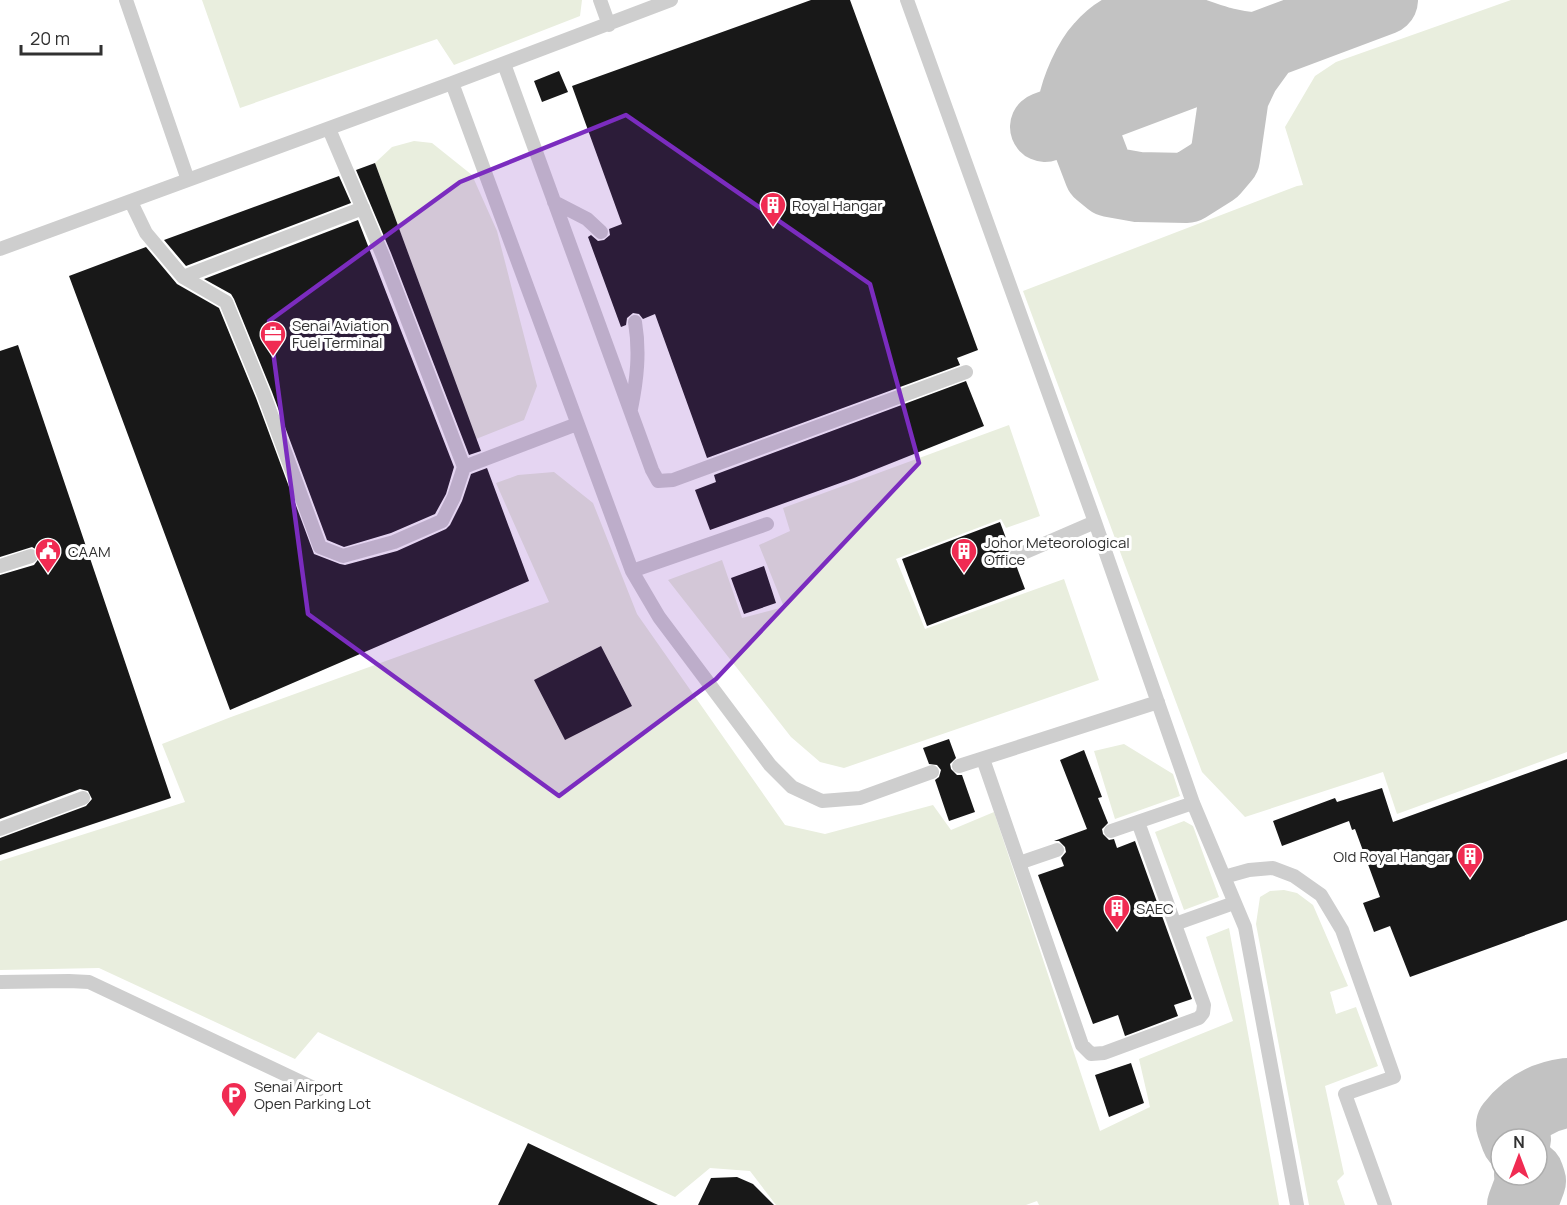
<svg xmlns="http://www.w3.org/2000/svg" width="1567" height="1205" viewBox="0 0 1567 1205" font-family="Manrope,sans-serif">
<rect width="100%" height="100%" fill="#fff"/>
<path fill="#e9eede" d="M202 0H582L580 16 454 65 437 39 240 108Z
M1511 0H1567V752L1397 814 1383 772 1245 817 1202 772 1023 291 1297 186 1303 185 1285 127 1315 76 1336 62Z
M414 141 432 143 472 175 497 231 537 386 524 420 476 439 375 163 392 147Z
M1009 425 1040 516 1006 528 1001 519 896 559 925 629 1064 579 1099 680 844 768 820 762 791 737 668 580 722 560 742 618 784 607 759 545 790 531 783 508Z
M554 472 593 503 637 614 785 825 825 834 933 805 951 830 994 812 1100 1131 1150 1107 1139 1059 1233 1021 1206 937 1229 928 1279 1205H1039L1037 1201 1026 1205H776L750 1171 710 1168 675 1197 318 1032 295 1059 99 968 0 970V861L185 802 162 744 231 717 549 602 496 483 518 475Z
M1124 744 1173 774 1180 796 1115 819 1094 751Z
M1184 821 1193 826 1219 897 1184 910 1155 832Z
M1284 890 1297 893 1313 905 1348 986 1330 992 1336 1014 1356 1007 1378 1066 1325 1086 1344 1174 1337 1181 1345 1205H1309L1256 924 1260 897 1270 891Z"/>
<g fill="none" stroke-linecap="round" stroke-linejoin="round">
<path stroke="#c2c2c2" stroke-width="70" d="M1256 48C1243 46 1231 45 1219 41 1175 28 1137 4 1100 47 1088 60 1076 88 1073 105L1099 173 1110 182 1138 187 1187 188 1214 171 1225 158 1234 96 1245 73 1266 44
M1045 127 1383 0
M1516 1139 1511 1125C1525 1107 1544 1096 1567 1093
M1522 1205 1531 1181 1529 1175"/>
</g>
<path fill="#181818" d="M811 0H850L978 350 957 358 960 365 707 458 655 314 643 319 639 314 633 313 627 318 626 325 621 327 588 237 591 235 598 241 604 240 610 235 609 229 622 224 572 86Z
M559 71 568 92 542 102 534 81Z
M375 163 481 451 469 455 391 253 356 170Z
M339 176 351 203 186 266 164 240Z
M358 220 454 467 446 494 435 514 391 533 344 547 327 540 272 392 234 299 231 294 204 279Z
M146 247 177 284 219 308 256 398 314 554 340 564 345 565 397 551 446 529 450 525 462 501 471 474 487 468 529 581 230 710 69 276Z
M18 345 171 798 0 855V838L86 806 92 799 88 791 80 789 0 819V575L34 565 40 557 37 550 32 547 0 557V351Z
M966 381 984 426 854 478 710 530 695 490 716 482 714 475Z
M1000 522 1010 549 1007 554 1008 559 1011 564 1016 565 1025 589 927 626 902 559Z
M764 566 776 603 744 614 731 578Z
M601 646 632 706 565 740 534 680Z
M949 739 956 758 950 764 951 769 957 775H962L975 812 949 821 935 780 939 777 941 770 937 765 929 764 923 748Z
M1084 750 1102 797 1098 798 1108 823 1102 829 1103 834 1109 840 1114 839 1117 848 1135 841 1192 999 1174 1005 1178 1016 1125 1036 1118 1015 1093 1024 1038 875 1064 866 1061 858 1066 852 1065 847 1059 841H1054L1087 829 1060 760Z
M1567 759V920L1410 977 1390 926 1374 932 1363 903 1380 897 1355 829 1352 830 1349 821 1282 846 1273 821 1335 798 1337 802 1382 788 1393 822Z
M1131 1063 1144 1103 1109 1117 1095 1075Z
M528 1143 658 1205H498Z
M737 1177 753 1184 774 1205H698L711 1178Z"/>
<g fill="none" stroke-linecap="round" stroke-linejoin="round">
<path stroke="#cecece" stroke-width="14" d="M126 0 188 180
M600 0 609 25
M907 0 1095 522 1193 803 1245 927 1297 1205
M504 64 652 470 658 481 673 480 966 372
M452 83 632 571 659 617 770 765 792 787 822 801 860 798 932 772
M131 202 146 233 183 277 226 302 264 395 320 547 343 556 394 542 442 521 454 497 464 467 383 256 329 129
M554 202 587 219 601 232
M0 249 452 83 671 0
M183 277 363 208
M631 409C637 379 640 352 635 322
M464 467 577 424
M1016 556 1095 522
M0 566 31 556
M632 571 767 524
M983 759 1082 1045 1091 1054 1104 1053 1199 1018 1203 1013 1204 1005 1138 822
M959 766 1158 702
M0 829 83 798
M1111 831 1193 803
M1019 863 1057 850
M1224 877 1249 870 1273 868 1294 876 1321 895 1342 930 1394 1077 1345 1094 1385 1205
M1175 924 1234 903
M0 982 69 981 89 982 318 1090"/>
</g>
<path fill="#7b2cbf" fill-opacity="0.2" stroke="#7b2cbf" stroke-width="4.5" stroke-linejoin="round" d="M626 115 870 284 919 463 716 679 559 796 308 614 269 321 460 182Z"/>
<defs>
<g id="building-pin" transform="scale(1.35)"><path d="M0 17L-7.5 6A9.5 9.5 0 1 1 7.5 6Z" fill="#f02b52" stroke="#fff"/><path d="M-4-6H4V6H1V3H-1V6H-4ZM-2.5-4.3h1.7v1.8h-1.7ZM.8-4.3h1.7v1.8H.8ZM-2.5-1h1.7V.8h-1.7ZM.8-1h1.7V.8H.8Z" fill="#fff"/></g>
<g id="office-pin" transform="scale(1.35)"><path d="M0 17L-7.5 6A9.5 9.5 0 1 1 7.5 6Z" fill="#f02b52" stroke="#fff"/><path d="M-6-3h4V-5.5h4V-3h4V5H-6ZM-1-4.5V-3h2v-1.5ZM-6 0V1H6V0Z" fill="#fff"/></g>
<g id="civic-pin" transform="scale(1.35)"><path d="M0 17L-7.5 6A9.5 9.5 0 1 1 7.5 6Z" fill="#f02b52" stroke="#fff"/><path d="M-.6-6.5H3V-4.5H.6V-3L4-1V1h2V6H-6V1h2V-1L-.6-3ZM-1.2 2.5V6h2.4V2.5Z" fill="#fff"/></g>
<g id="parking-pin" transform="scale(1.35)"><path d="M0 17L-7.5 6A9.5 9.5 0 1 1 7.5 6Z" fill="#f02b52" stroke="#fff"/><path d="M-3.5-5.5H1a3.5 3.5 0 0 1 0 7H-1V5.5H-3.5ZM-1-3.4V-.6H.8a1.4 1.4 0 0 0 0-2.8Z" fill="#fff"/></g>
</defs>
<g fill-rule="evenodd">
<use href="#building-pin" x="773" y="205"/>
<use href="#office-pin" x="273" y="334"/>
<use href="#civic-pin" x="48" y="551"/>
<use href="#building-pin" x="964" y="551"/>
<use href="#building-pin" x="1470" y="856"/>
<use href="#building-pin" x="1117" y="908"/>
<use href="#parking-pin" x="234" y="1095"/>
</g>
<g text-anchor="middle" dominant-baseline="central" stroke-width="6" stroke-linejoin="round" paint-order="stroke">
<g font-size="15" fill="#313131" stroke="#fff" text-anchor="start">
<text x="792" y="205">Royal Hangar</text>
<text x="292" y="325">Senai Aviation<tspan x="292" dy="17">Fuel Terminal</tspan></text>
<text x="984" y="542">Johor Meteorological<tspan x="984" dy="17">Office</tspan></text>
<text x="68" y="551">CAAM</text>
<text x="1450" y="856" text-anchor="end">Old Royal Hangar</text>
<text x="1136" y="908">SAEC</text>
<text x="254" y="1086">Senai Airport<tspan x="254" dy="17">Open Parking Lot</tspan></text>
</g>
</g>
<g transform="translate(1519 1157)"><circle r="28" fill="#ffffff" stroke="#adadad" stroke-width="1.5"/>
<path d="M0-4.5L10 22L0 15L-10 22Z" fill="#f02b52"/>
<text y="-9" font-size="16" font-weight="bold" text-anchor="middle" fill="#313131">N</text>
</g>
<path d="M21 45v9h80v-9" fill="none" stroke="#313131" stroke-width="3"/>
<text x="30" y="45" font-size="18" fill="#313131" stroke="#ffffff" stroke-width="4.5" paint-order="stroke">20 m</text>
</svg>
